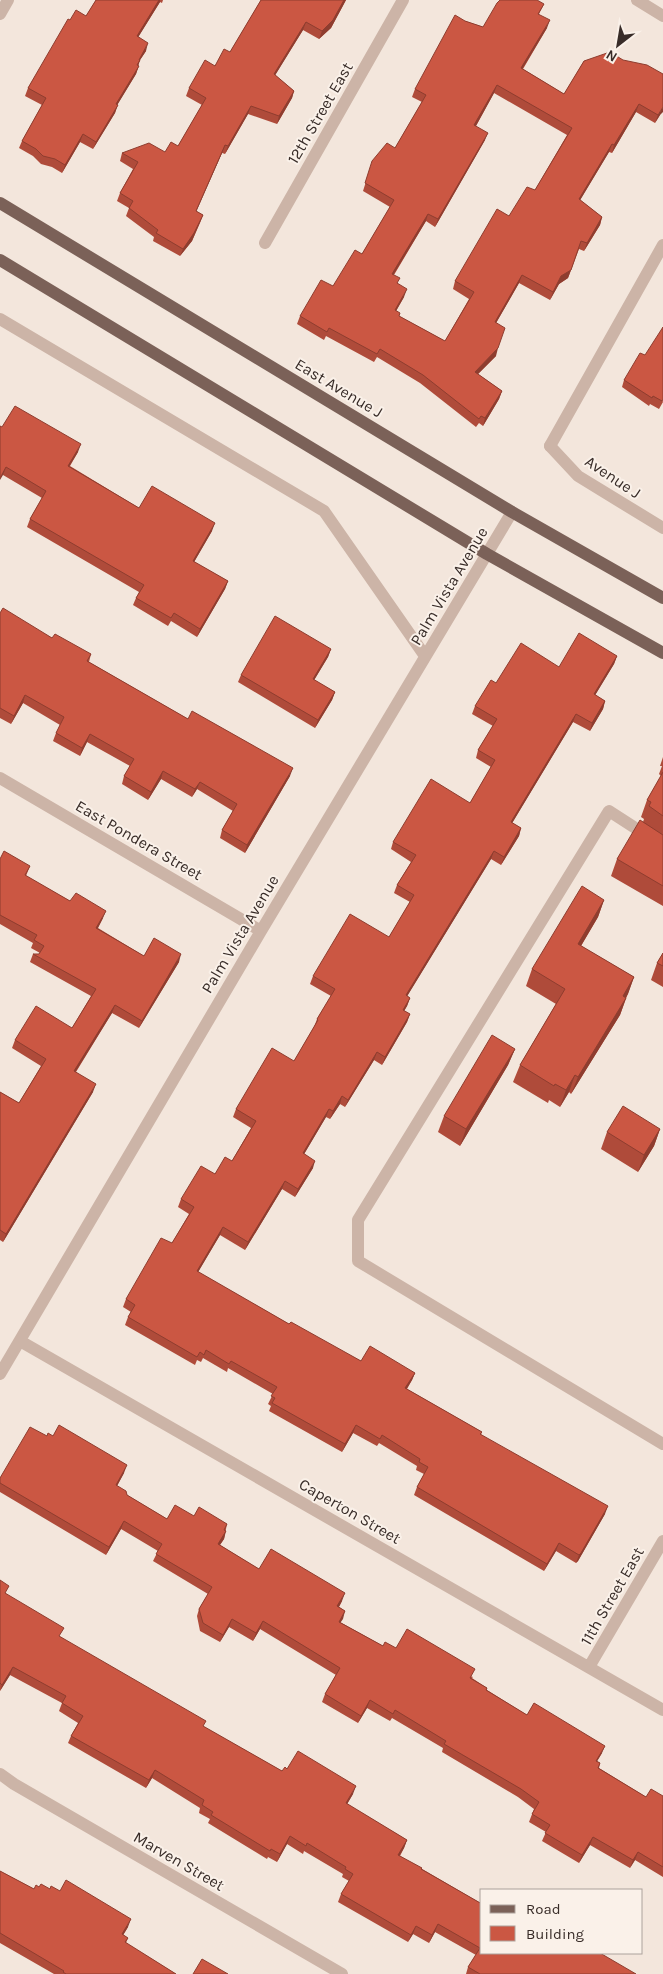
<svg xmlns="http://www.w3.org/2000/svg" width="663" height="1974" viewBox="0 0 663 1974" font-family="Karla,sans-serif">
<rect width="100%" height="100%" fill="#f3e6dc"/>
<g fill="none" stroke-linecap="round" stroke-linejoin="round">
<path stroke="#ccb4a7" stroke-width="12" d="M550 446 578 476 663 528
M663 846 609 811 358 1220V1261L663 1444"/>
<path stroke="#ccb4a7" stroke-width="12" d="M637 0 663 16
M0 14 8 0
M265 243 403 0
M0 319 324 511 425 656
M550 446 663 245
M0 778 261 931
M20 1341 663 1710
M0 1374 261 931 512 512
M589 1667 663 1541
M0 1774 14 1784 342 1974"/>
<path stroke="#7b6158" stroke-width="12" d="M0 203 512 512 663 598
M0 260 487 554 663 653"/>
</g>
<path fill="#af4b3a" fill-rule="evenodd" d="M96 0H163L162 3 160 2 138 37 146 51 140 60 136 74 117 105 115 113 93 149 80 142 62 173 52 167 41 164 33 156 19 148 22 141 42 105 25 96 28 88 70 20 86 16Z
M261 0H346L331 28 319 39 303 30 275 75 294 91 292 98 277 124 248 114 225 154 222 153 196 211 203 215 200 223 192 241 180 256 153 241 154 237 126 216 129 208 117 201 120 193 133 169 120 161 122 153 165 152 178 146 202 105 186 96 189 88 230 52Z
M544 4 539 14 547 28 523 69 564 94 584 61 660 115 655 123 636 112 612 153 609 152 580 200 602 217 600 225 584 251 579 249 568 278 559 284 550 300 519 283 496 323V356L478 374 502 391 499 399 483 426 479 423 476 427 420 383 377 357 374 362 326 336 324 340 297 324 300 316 333 286 362 254 390 207 363 191 370 169 395 148 422 102 412 97 415 89 465 21 483 27ZM494 93 567 135 535 190 509 216 455 281 453 289 469 299 445 341 399 316 396 311 404 297 394 275 426 221 435 227 485 140 476 126Z
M645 355 663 402 659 409 650 404 649 406 622 387 624 380Z
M2 427 78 452 70 466 139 508 212 531 194 562 228 581 225 589 197 637 171 621 168 626 133 605 136 598 139 592 27 527 30 519 42 498 3 475Z
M0 613 52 638 91 654 89 662 188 719 290 776 245 853 220 838 222 830 233 811 197 789 192 797 161 779 148 800 122 784 124 776 130 766 87 742 80 756 53 741 56 733 60 725 23 703 11 724 0 718Z
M331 649 328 657 314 680 335 692 332 700 315 728 238 682 241 675Z
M617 656 614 664 595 695 605 701 603 709 590 731 573 722 512 823 521 828 519 836 501 865 491 859 407 996 410 998 407 1006 404 1011 410 1014 407 1022 382 1065 374 1060 345 1107 340 1104 330 1119 326 1117 304 1154 313 1168 295 1197 282 1189 245 1250 220 1235 198 1272 289 1324 361 1361 415 1373 412 1380 407 1389 482 1432 481 1435 605 1514 578 1561 576 1563 556 1551 544 1571 414 1495 417 1487 424 1474 416 1470 417 1466 379 1443 377 1446 353 1433 342 1452 269 1411 271 1406 268 1404 273 1394 228 1368 227 1372 203 1358 201 1362 197 1360 195 1365 125 1325 128 1317 131 1312 123 1307 126 1299 172 1243 189 1214 178 1207 181 1199 232 1161 251 1128 233 1117 236 1109 294 1061 314 1027 317 1019 331 996 310 984 313 976 389 937 410 902 394 893 397 885 411 862 391 849 393 842 470 803 491 767 476 758 478 750 493 726 472 714 475 706 496 683 559 667Z
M663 757V906L611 876 617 859 643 822 644 819 641 817 647 800 661 776 659 774 662 766H660Z
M0 859 30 866 26 876 70 901 103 918 98 928 144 956 179 962 139 1028 112 1013 76 1072 93 1092 3 1242 0 1240V1092L19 1103 41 1066 12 1048 15 1040 72 1028 91 996 30 962 33 954H39L40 953 31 948 33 943 0 924Z
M604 900 598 917 581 946 634 977 620 1015 571 1094 569 1092 560 1107 549 1100 548 1103 513 1082 520 1065 556 1004 526 986 532 969Z
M663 953V987L651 980 657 963Z
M515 1049 508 1065 460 1146 438 1132 444 1116Z
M660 1129 654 1146 638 1172 601 1149 607 1132Z
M47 1436H53L124 1473 117 1486 127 1495 167 1519 194 1516 227 1524 224 1539 220 1545 259 1569 342 1601 339 1607 345 1611 340 1622 383 1646 396 1648 473 1677 472 1678 487 1688V1690L527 1715 602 1753 597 1761 600 1763 599 1768 646 1797 663 1796V1877L635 1860 630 1868 590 1845 579 1863 542 1841 546 1832 529 1822 534 1809 518 1797 442 1752 443 1748 392 1718 390 1721 367 1708 358 1723 322 1702 325 1694 336 1675 260 1629 253 1641 229 1627 220 1642 200 1631 197 1616 199 1609 208 1594 153 1561 158 1551 121 1529 106 1555 0 1492V1478Z
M0 1580 6 1594 60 1637 204 1727 282 1771 287 1769 353 1794 347 1804 407 1840 404 1848 400 1856 482 1904V1953L636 1974H466L468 1967 476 1955 435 1932 429 1943 413 1934 408 1942 338 1902 341 1894 349 1881 342 1877 343 1874 304 1851 303 1854 287 1844 277 1862 268 1857 267 1859 208 1823 210 1819 199 1813 200 1808 152 1778 146 1788 68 1743 71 1736 78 1723 59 1711 62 1703 10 1675 0 1691Z
M0 1871 34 1889 39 1887 50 1889 128 1927 123 1935 128 1938 126 1943 176 1974H54L0 1943Z"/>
<path fill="#8e3d2f" d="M159 0H160V2L134 44 137 36Z
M344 0H346L331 28 319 39 322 31Z
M550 20 547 28 518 76 521 68Z
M306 22 303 30 271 82 274 74Z
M148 43 146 51 140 60 137 68 134 73 139 60Z
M139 66 136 74 113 112 116 104Z
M497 85 494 93 472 133 474 125Z
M294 91 292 98 277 124 279 116Z
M639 104 636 112 612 153 614 145Z
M118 105 115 113 93 149 96 142Z
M251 106 248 114 225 154 228 146Z
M663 107V112L660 115 655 123 658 115Z
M488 133 485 140 435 227 438 219Z
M83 134 80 142 62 173 65 165Z
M612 144 609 152 576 207 579 199Z
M225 145 222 153 193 219 196 211Z
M428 214 426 221 389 282 392 274Z
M203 215 192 241 180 256 183 249Z
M602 217 600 225 584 251 587 243Z
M571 270 568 278 559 284 550 300 553 292 561 276Z
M522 275 519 283 492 330 495 322Z
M407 289 404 297 392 318 395 310Z
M498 348 496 356 472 380 475 372Z
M502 391 499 399 483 426 485 418Z
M81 444 78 452 65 473 68 466Z
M6 467 3 475 0 480V478Z
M215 523 212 531 190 569 193 561Z
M228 581 225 589 197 637 200 629Z
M331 649 328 657 310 687 313 679Z
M617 656 614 664 591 702 594 694Z
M335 692 332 700 315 728 318 720Z
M25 695 23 703 11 724 14 716Z
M605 701 603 709 590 731 592 723Z
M576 714 573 722 508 830 511 822Z
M90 734 87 742 80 756 82 748Z
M293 768 290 776 245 853 247 845Z
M163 771 161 779 148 800 151 792Z
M200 782 197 789 192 797 195 789Z
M521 828 519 836 501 865 504 857Z
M494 851 491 859 403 1003 406 995Z
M604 900 598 917 572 961 578 944Z
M106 911 103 918 94 935 96 928Z
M181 954 179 962 139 1028 142 1021Z
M634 977 628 994 616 1013 623 996Z
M410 998 407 1006 400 1018 403 1010Z
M626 998 620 1015 571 1094 578 1077Z
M115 1005 112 1013 71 1079 74 1071Z
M410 1014 407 1022 382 1065 385 1057Z
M515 1049 508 1065 460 1146 466 1129Z
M377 1052 374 1060 345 1107 348 1100Z
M575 1075 569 1092 560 1107 566 1090Z
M96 1084 93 1092 3 1242 6 1234Z
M342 1096 340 1104 330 1119 333 1111Z
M329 1109 326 1117 300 1161 303 1153Z
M660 1129 654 1146 638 1172 644 1155Z
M315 1161 313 1168 295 1197 298 1189Z
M285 1181 282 1189 245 1250 248 1242Z
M223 1227 220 1235 194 1279 197 1271Z
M415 1373 412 1380 402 1396 405 1388Z
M356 1425 353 1433 342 1452 345 1444Z
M127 1465 124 1473 113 1493 116 1485Z
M608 1506 605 1514 578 1561 576 1563 579 1555Z
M124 1521 121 1529 106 1555 109 1547Z
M226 1531 224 1539 215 1552 218 1544Z
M559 1543 556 1551 544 1571 547 1564Z
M345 1593 342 1601 335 1614 337 1606Z
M345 1611 343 1619 336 1629 339 1622Z
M232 1619 229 1627 220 1642 223 1635Z
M263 1621 260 1629 253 1641 256 1633Z
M13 1667 10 1675 0 1691 2 1685Z
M370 1700 367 1708 358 1723 361 1716Z
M605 1746 602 1753 593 1768 596 1761Z
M155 1770 152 1778 146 1788 149 1780Z
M356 1786 353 1794 343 1811 346 1803Z
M290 1836 287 1844 277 1862 280 1854Z
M593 1837 590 1845 579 1863 582 1855Z
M407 1840 404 1848 395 1863 398 1855Z
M638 1852 635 1860 630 1868 633 1860Z
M131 1919 128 1927 119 1942 122 1934Z
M438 1924 435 1932 429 1943 432 1935Z
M416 1926 413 1934 408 1942 411 1935Z"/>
<path fill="#cb5743" stroke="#8e3d2f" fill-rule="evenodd" d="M96 0H159L137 36 148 43 139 60H140L137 65 139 66 116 104 118 105 96 142 83 134 65 165 55 159 43 156 36 149 22 141 46 98 28 88 68 19 70 20 76 10 86 16Z
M261 0H344L333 20 322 31 306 22 274 74 294 91 279 116 251 106 228 146 225 145 196 211 203 215 194 233 183 249 156 233 158 230 129 208 133 201 120 193 138 162 122 153 149 143 165 152 171 142 178 146 206 98 189 88 205 60 215 66 224 49 230 52Z
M500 0H537L544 4 538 14 550 20 521 68 564 94 584 61 610 52 623 60 647 65 663 74V107L658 115 639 104 614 145 612 144 579 199 602 217 587 243 581 241 571 270 561 276 553 292 522 275 495 322 505 328 498 348 475 372 502 391 485 418 481 416 479 419 423 375 380 349 377 354 329 328 327 332 300 316 321 280 333 286 355 250 362 254 394 200 365 183 372 161 387 143 395 148 426 95 415 89 455 15 465 21 483 27 497 3ZM497 85 572 128 535 190 527 187 509 216 497 209 455 281 474 292 445 341 399 316 400 313 395 310 407 289 397 283 400 278 392 274 428 214 438 219 488 133 474 125Z
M663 327V399L662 401 653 396 652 398 624 380 640 353 645 355Z
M15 406 81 444 68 466 139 508 152 486 215 523 193 561 228 581 200 629 174 613 171 618 136 598 144 585 30 519 46 491 6 467 0 478V426L2 427Z
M3 608 52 638 55 634 91 654 87 661 188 719 192 711 293 768 247 845 222 830 237 804 200 782 195 789 163 771 151 792 124 776 134 759 90 734 82 748 56 733 64 717 25 695 14 716 0 708V613Z
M275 616 331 649 313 679 335 692 318 720 241 675Z
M579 633 617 656 594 694 605 701 592 723 576 714 511 822 521 828 504 857 494 851 406 995 410 998 403 1010 410 1014 385 1057 377 1052 348 1100 342 1096 333 1111 329 1109 303 1153 315 1161 298 1189 285 1181 248 1242 223 1227 197 1271 289 1324 291 1322 361 1361 370 1346 415 1373 405 1388 482 1432 480 1434 608 1506 581 1553 579 1555 559 1543 547 1564 417 1487 428 1467 419 1462 420 1459 382 1435 380 1439 356 1425 345 1444 272 1403 275 1398 271 1396 277 1387 231 1361 229 1364 206 1350 204 1355 200 1352 197 1357 128 1317 135 1305 126 1299 161 1238 172 1243 194 1207 181 1199 201 1166 215 1174 225 1157 232 1161 256 1121 236 1109 272 1048 294 1061 318 1020 317 1019 335 989 313 976 350 914 389 937 414 895 397 885 416 855 393 842 431 779 470 803 495 760 478 750 497 719 475 706 491 680 496 683 521 643 559 667Z
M663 772V816L649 806 651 802 647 800Z
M640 820 663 835V886L617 859Z
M4 851 30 866 25 875 70 901 76 893 106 911 96 928 144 956 154 938 181 954 142 1021 115 1005 74 1071 96 1084 6 1234 0 1230V1092L19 1103 46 1059 15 1040 36 1006 72 1028 96 989 33 954H39L44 946 34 940 37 935 0 915V859Z
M582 886 604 900 578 944 634 977 623 996 626 998 578 1077 575 1075 566 1090 555 1084 554 1086 520 1065 565 989 532 969Z
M663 953V966L657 963Z
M492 1035 515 1049 466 1129 444 1116Z
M623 1106 660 1129 644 1155 607 1132Z
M59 1425 127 1465 116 1485 126 1491 127 1495 167 1519 175 1505 194 1516 199 1507 227 1524 224 1530 226 1531 218 1544 259 1569 271 1549 345 1593 337 1606 345 1611 339 1622 383 1646 385 1642 396 1648 407 1629 475 1669 470 1678 487 1688 486 1690 527 1715 534 1703 605 1746 596 1761 600 1763 598 1768 646 1797 651 1789 663 1796V1867L638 1852 633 1860 593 1837 582 1855 545 1833 550 1825 532 1814 539 1802 521 1789 444 1744 446 1741 395 1710 393 1714 370 1700 361 1716 325 1694 340 1668 263 1621 256 1633 232 1619 223 1635 203 1623 199 1609 212 1587 156 1554 162 1544 124 1521 109 1547 0 1483V1478L30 1427 47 1436 48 1433 53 1436Z
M0 1580 9 1586 5 1593 64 1628 59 1636 206 1721 203 1726 282 1771 285 1767 287 1769 298 1751 356 1786 346 1803 407 1840 398 1855 422 1868 421 1869 482 1904V1953H600L636 1974H480L468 1967 480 1948 438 1924 432 1935 416 1926 411 1935 341 1894 353 1874 345 1869 346 1867 307 1843 306 1846 290 1836 280 1854 271 1849 270 1851 211 1815 213 1812 202 1805 204 1800 155 1770 149 1780 71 1736 83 1716 62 1703 66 1696 13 1667 2 1685 0 1683Z
M0 1871 34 1889 36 1885 39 1887 41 1884 50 1889 51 1886 60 1891 66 1880 131 1919 122 1934 128 1938 125 1942 176 1974H66L63 1972 64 1971 0 1933Z
M202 1959 228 1974H193Z"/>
<g text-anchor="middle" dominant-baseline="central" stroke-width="4" stroke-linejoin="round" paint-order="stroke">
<g font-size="16" fill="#382c28" stroke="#faf1e9">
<text transform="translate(320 113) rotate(-60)">12th Street East</text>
<text transform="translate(339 388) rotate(31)">East Avenue J</text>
<text transform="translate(613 477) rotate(34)">Avenue J</text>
<text transform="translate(449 586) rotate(-59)">Palm Vista Avenue</text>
<text transform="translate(139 840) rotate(30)">East Pondera Street</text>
<text transform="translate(240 934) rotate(-59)">Palm Vista Avenue</text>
<text transform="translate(350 1511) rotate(30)">Caperton Street</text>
<text transform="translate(612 1596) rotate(-60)">11th Street East</text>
<text transform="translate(179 1861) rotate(30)">Marven Street</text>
</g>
</g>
<rect x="480" y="1889" width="162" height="65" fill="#faf1e9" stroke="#aca29c"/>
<rect x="490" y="1905" width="25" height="8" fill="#7b6158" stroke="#aca29c"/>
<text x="526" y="1914" font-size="15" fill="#382c28">Road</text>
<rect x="490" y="1926" width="25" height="15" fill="#cb5743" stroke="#aca29c"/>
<text x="526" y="1939" font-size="15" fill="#382c28">Building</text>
<g transform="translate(618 45) rotate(211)" stroke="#faf1e9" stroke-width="4" paint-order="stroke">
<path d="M0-4L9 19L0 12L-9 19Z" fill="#382c28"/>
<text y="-8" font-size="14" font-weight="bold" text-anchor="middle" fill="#382c28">N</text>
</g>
</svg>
